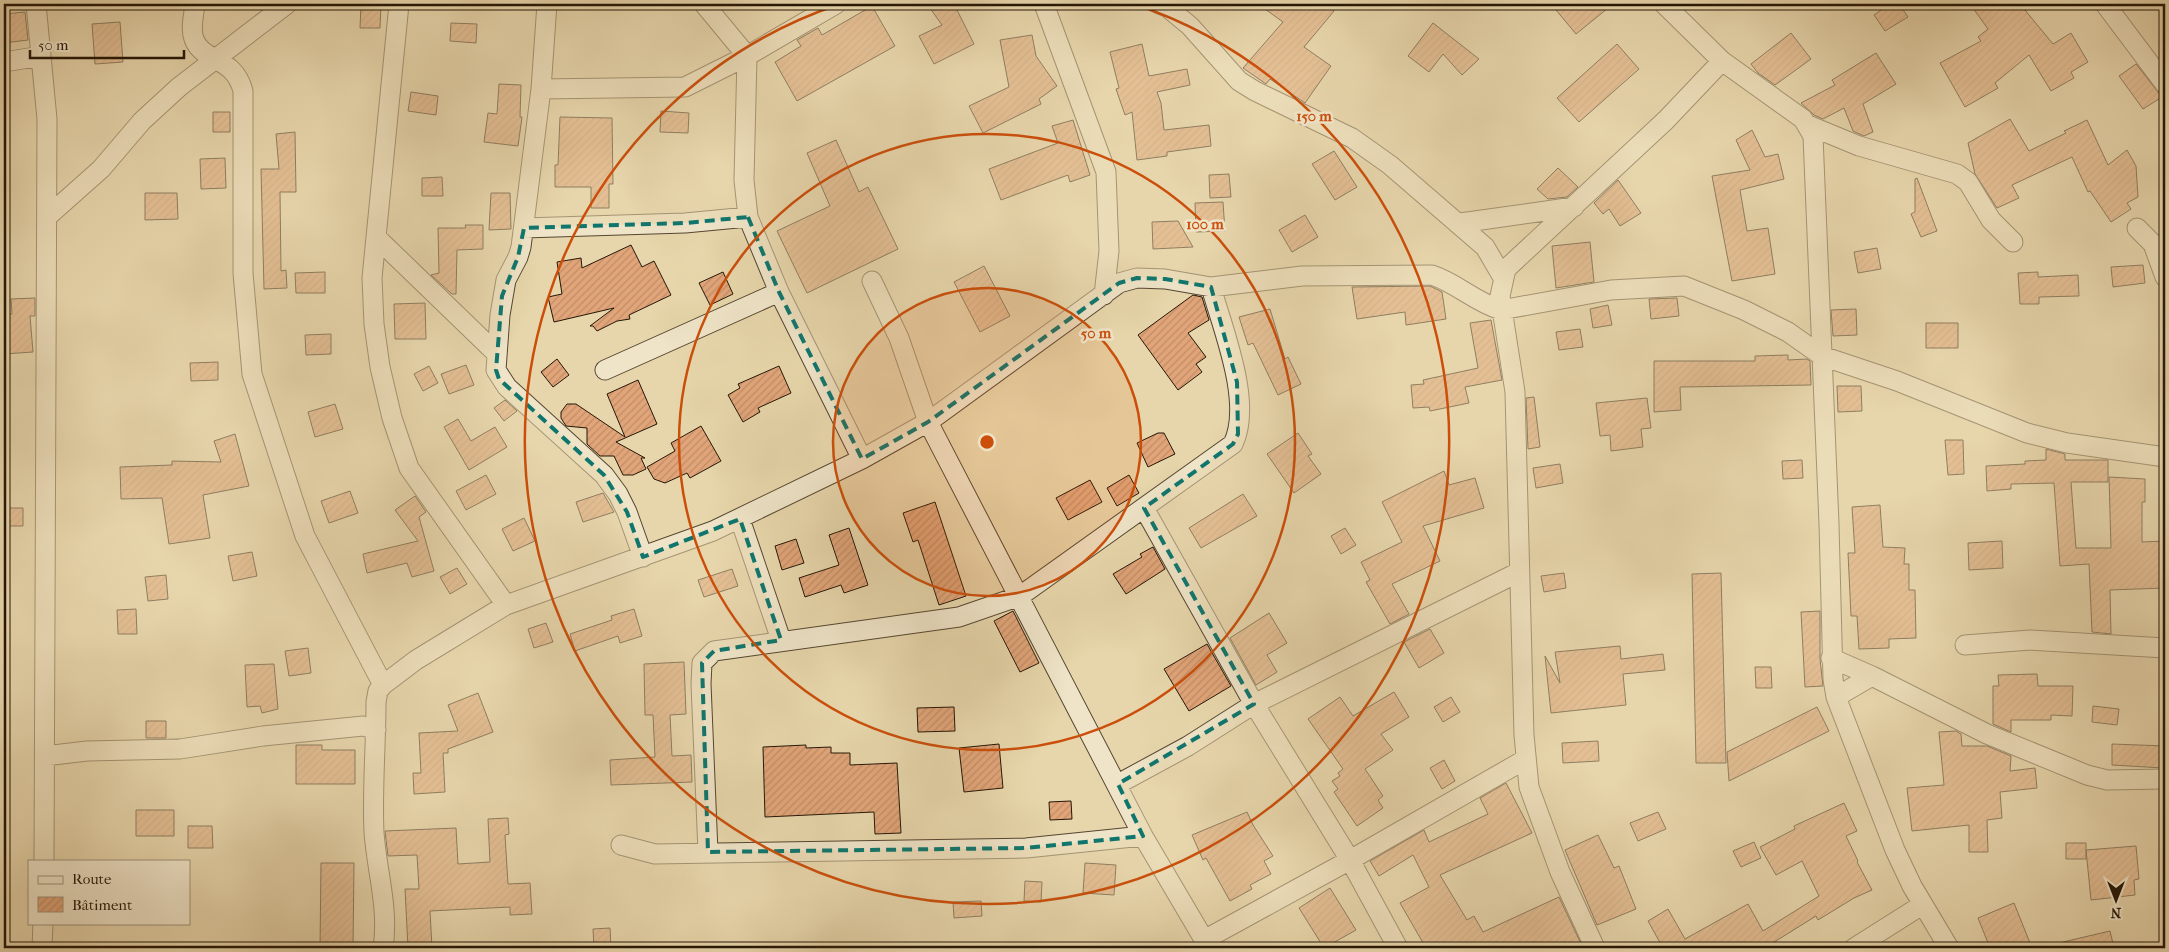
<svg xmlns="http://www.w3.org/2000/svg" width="2169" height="952" viewBox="0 0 2169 952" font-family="'IM FELL French Canon',serif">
<defs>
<pattern id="building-hatch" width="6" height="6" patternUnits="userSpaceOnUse" patternTransform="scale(1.25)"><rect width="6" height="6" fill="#e1a579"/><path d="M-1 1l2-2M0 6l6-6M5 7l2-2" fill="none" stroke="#c18d67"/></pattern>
</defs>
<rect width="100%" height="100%" fill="#e7d6ab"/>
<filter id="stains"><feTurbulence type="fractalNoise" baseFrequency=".004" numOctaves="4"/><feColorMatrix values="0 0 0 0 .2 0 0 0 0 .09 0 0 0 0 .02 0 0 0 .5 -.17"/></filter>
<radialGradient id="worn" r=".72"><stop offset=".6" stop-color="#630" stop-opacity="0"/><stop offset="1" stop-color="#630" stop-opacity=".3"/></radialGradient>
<path fill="url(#building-hatch)" stroke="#241607" d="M361 4H381L380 28H360Z
M927 4H954L974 44 934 64 919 36 942 25Z
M1258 4H1326L1334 11 1304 47 1331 66 1305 103 1270 79 1266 84 1243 68 1283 22Z
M1551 4H1613L1576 34Z
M1890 4H1899L1908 17 1885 31 1874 15Z
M1970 4H2020L2053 44 2071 33 2088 62 2071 72 2074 78 2051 91 2029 55 1995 83 1998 88 1965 107 1940 63 1981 41 1978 37 1988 29Z
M872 6 895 46 797 101 775 62 801 46 797 40 818 28 822 35Z
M25 12 28 40 4 43V14Z
M120 22 123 62 95 64 92 24Z
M451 23 477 24 476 43 450 41Z
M1433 23 1479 59 1462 75 1443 54 1429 72 1408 56Z
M1791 33 1811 59 1775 85 1758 73 1751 64Z
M1032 35 1036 56 1057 86 1039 99 1041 104 983 133 969 106 1009 87 1000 40Z
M1142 44 1149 76 1187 69 1190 85 1157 92 1161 103 1164 130 1209 125 1211 146 1167 152V156L1137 160 1132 112 1125 115 1116 89 1119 88 1110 52Z
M1617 44 1639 69 1579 122 1557 98Z
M1876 53 1896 84 1863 104 1873 132 1864 136 1853 131 1844 108 1823 119 1814 115 1801 103 1835 85 1832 80Z
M2136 64 2162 97 2143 109 2119 76Z
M499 84 521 85 520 117H522L518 146 484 142 488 113 497 114Z
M411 92 438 96 436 115 408 111Z
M661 111 689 113 688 133 660 132Z
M213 112H230V132H213Z
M560 117 612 118 613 184H609V208H591V187H555V165H558Z
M2010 119 2029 151 2066 133 2064 131 2087 120 2108 165 2127 150 2136 166 2138 197 2127 203 2131 209 2111 222 2090 191 2088 192 2072 157 2012 185 2019 198 1997 208 1975 174 1968 143Z
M1073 120 1090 175 1070 182 1068 175 1001 200 989 169 1058 143 1052 126Z
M1752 130 1765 157 1778 154 1784 179 1740 190 1747 231 1768 228 1775 274 1732 281 1712 176 1750 170 1736 140Z
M295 132 296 192H280L281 271 286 270 287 288 264 289 261 169H279L276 134Z
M836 140 859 192 868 187 898 249 807 293 777 231 830 206 807 153Z
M1334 151 1357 187 1335 200 1312 164Z
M225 158 226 188 201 189 200 159Z
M1558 168 1578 187 1567 197 1548 199 1537 189Z
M1229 174 1231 197 1210 198 1209 175Z
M442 177 443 196H422V178Z
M1917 178 1937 231 1921 237 1911 214 1915 212V179Z
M1618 180 1641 213 1620 226 1609 209 1603 214 1594 203Z
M145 193H177L178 219 145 220Z
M491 193H510L511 229 489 230Z
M1223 202 1225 231 1196 232 1195 203Z
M1305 215 1318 237 1292 252 1279 230Z
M1178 221 1193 247 1153 249 1152 222Z
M465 225H483V249L457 250 456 294H452L431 275 439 273 438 228H466Z
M1590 242 1594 282 1556 288 1552 246Z
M631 245 642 267 654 261 671 295 629 315 630 319 617 321 597 331 593 326H590L614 308 554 322 548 297 562 294 557 262 581 258 582 268Z
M1877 248 1881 269 1858 273 1854 252Z
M2143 265 2145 283 2113 287 2111 267Z
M984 266 1010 316 980 332 954 282Z
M325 272V293H296L295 273Z
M723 272 733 294 710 305 699 283Z
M2038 272V277L2078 275 2079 296 2039 297V304H2020L2018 273Z
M1430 286 1442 292 1446 319 1406 325 1405 312 1357 319 1352 287Z
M1193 295 1202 297 1209 320 1188 333 1206 357 1196 364 1202 372 1178 390 1138 335Z
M35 298V316H30L33 352 4 354V315L12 314 11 299Z
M1677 298 1679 316 1651 319 1649 299Z
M425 303 426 339H395L394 304Z
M1608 305 1612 325 1593 328 1590 309Z
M1270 309 1285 359 1288 357 1301 384 1278 395 1253 343 1248 345 1239 317Z
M1856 309 1857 335 1833 336 1831 310Z
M1491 320 1502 380 1465 387 1469 403 1430 411 1429 407 1413 408 1411 385 1424 384 1423 380 1478 368 1470 323Z
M1926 323H1958V348H1926Z
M1580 329 1583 347 1559 350 1556 332Z
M331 334V354L306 355 305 335Z
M1788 355V360L1807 359 1810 361 1811 385 1680 387 1681 410 1654 412V361H1755V356Z
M557 359 569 375 553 387 541 372Z
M218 362V380L191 381 190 363Z
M466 365 474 385 449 394 441 374Z
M429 366 438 383 423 391 414 374Z
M779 366 791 393 758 408 760 412 743 422 728 395 740 388 738 384Z
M638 380 657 424 616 442 645 458H641L646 469 633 475H623L614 456H600L587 444V428L566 426 561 418V412L567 404H576L625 437 607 394Z
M1837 386H1861L1862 411 1838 412Z
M1534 397 1540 447 1528 449 1526 398Z
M1647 398 1651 428 1641 429 1643 447 1611 451 1610 435 1600 436 1596 403Z
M505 400 517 411 504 421 494 408Z
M335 404 343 429 315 437 308 412Z
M458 419 471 441 495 427 507 447 469 470 444 427Z
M701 426 721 461 690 478 687 473 665 483 654 479 647 467 675 451 671 443Z
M1158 433H1164L1175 454 1148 467 1137 443Z
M1298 433 1312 454 1308 456 1321 474 1294 493 1267 454Z
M235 434 249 486 203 495 210 538 169 544 162 498 121 499 120 467 172 465V461L221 462 214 441Z
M1945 440H1963L1964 474 1948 475Z
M2046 449 2065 454V460H2108V482H2071L2076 548H2111L2109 477 2145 479V502H2142V542L2165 541V588L2110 590 2111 634 2092 632 2089 564 2060 566 2054 483 2011 484V489L1987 491 1986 466 2025 464V461L2046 460Z
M1802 460 1803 478 1783 479 1782 461Z
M1560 464 1563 483 1536 488 1533 468Z
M1444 471 1449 485 1475 478 1484 508 1423 526 1440 561 1392 584 1409 614 1390 624 1366 582 1370 580 1361 562 1402 542 1382 502Z
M486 475 496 494 466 510 456 491Z
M1129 475 1139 493 1117 506 1107 488Z
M1090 480 1102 502 1068 520 1056 498Z
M350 491 358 513 329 523 321 501Z
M603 493 614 512 583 522 576 502Z
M1243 494 1257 516 1201 548 1189 528Z
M415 496 426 512 419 517 434 571 412 577 407 563 367 573 363 554 418 541 395 510Z
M935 502 966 596 939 605 918 540 913 542 903 513Z
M1880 505 1883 547 1905 548 1904 564H1909V590H1915L1916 638 1889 639V648L1859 649 1857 616H1851L1848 553H1855L1852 507Z
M4 508H23V526H4Z
M524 518 535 541 513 551 502 529Z
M849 528 868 585 844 593 841 585 805 597 799 578 839 565 829 535Z
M1345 528 1356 545 1341 554 1331 536Z
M796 539 804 563 782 570 775 546Z
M2002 541 2003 568 1969 570 1968 543Z
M1153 547 1165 569 1126 594 1113 574 1142 557 1140 554Z
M252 552 257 576 233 581 228 556Z
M457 568 467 584 450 594 440 577Z
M732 569 738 586 704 597 698 580Z
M1564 573 1566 588 1544 592 1541 576Z
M1721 573 1726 763H1696L1692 574Z
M166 575 168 599 148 601 145 577Z
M136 609 137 634H118L117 610Z
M634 609 642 636 620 643 618 636 575 651 570 634 612 620 611 616Z
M1013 611 1039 663 1020 672 994 621Z
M1820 611V659L1823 686 1805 687 1801 612Z
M1269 613 1287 643 1267 655 1277 672 1256 685 1230 638Z
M546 623 553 642 534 648 528 629Z
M1430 629 1444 653 1419 668 1404 642Z
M1207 644 1231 686 1189 711 1164 669Z
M1620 646 1621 659 1663 654 1665 670 1623 674 1626 705 1551 713 1545 656 1560 683 1555 652Z
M308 648 311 673 289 676 285 651Z
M684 662 686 714 670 715 672 756 691 755 692 782 611 785 610 760 655 757 653 715H645L644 664Z
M274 664 278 709 262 713 260 706 247 707 245 665Z
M1755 667H1771L1772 688H1756Z
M2037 674 2038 686H2073L2072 716 2051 715V720H2011V732L1993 724V686H1999L1998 675Z
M1394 692 1409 717 1381 734 1393 750 1365 769 1383 796 1378 800 1383 808 1357 826 1334 792 1338 789 1332 781 1340 776 1338 773 1343 769 1308 719 1340 697 1353 716Z
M478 693 493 732 448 749V753H443L445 792 414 794 413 773H421L419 733 458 731 448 705Z
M1451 697 1460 712 1443 722 1434 707Z
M2093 706 2119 709 2117 725 2092 722Z
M954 707 955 731 918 732 917 708Z
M1817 707 1829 731 1729 781 1727 752Z
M146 721H166V738H146Z
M1956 731 1961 734 1962 746H1987L2011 756 2010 771 2035 768 2037 788 2000 792 2002 818 1987 820 1988 852H1969V825L1912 831 1907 788 1944 785 1939 732Z
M1598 741 1599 761 1563 763 1562 743Z
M999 744 1003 788 964 792 959 748Z
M2112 744 2165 746 2163 768 2112 765Z
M296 745H322V750H355V784H296Z
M806 745V748L831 747V753H850V765L897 763 901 833 875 834 874 812 765 817 763 747Z
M1444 760 1455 781 1442 789 1430 768Z
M1506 783 1532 833 1440 875 1467 920 1474 916 1483 932 1559 897 1583 948H1426L1400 903 1429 887 1413 855 1379 876 1370 861 1424 830 1429 842 1488 814 1480 798Z
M1071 801 1072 819 1050 820 1049 802Z
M1844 803 1857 831 1846 836 1858 861 1857 862 1872 890 1854 898 1818 920 1816 916 1771 944 1773 948H1733L1741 944 1740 942 1728 948H1663L1648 921 1668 909 1685 939 1748 904 1763 931 1819 896 1802 861 1776 875 1760 847 1795 829 1794 826Z
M136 810H174V836H136Z
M1247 812 1253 825 1273 856 1264 861 1271 874 1250 885 1252 889 1230 901 1206 858 1203 860 1192 835Z
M1658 812 1666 829 1638 841 1630 823Z
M508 818 509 834 505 835 508 884 530 883 532 914 510 915V907L430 911 432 948H408L405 889H419L417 855 388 856 385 831 456 828 458 864 490 862 488 819Z
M188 826H212L213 848H188Z
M1598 835 1614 868 1619 866 1636 909 1597 925 1565 850Z
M1754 842 1761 858 1741 867 1733 851Z
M2066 843H2086V859H2066Z
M2136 846 2139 879 2134 880 2135 895 2091 900 2086 850Z
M321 863H354L353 948H320Z
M1085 863 1116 865 1114 895 1083 893Z
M1025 881 1042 882 1041 902 1024 901Z
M1330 888 1356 930 1324 948 1299 908Z
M981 901 982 916 954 918 953 902Z
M2014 903 2032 948H1990L1978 918Z
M610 928 611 947 594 948 593 929Z
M2110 931 2114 948H2063V942Z"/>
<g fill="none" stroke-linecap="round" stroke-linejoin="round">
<g stroke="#554630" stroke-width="21">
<path id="street" d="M36 4 47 119 44 861
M195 4C194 14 190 29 194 39 202 62 234 56 243 91V273L252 374 305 536 383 685
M399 4 372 278 374 324 380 367 392 418 409 468 506 605
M547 4 541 89 521 247 518 257 506 280 500 315 496 370 507 387 604 475 618 494 627 512 643 557
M704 4 747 56 744 180 748 217 779 292 862 459
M1044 4 1106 172 1109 251 1104 295
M1159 4 1167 7 1190 26 1239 81 1255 91 1352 138 1390 165 1485 247 1502 276
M1664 4 1722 61 1803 119 1813 136 1829 524 1833 679 1836 697 1895 850 1912 886 1949 948
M2105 4 2165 84
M4 62 41 56
M541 89 685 87 747 56 836 4
M1808 125 1859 146 1957 174 1968 182 1991 220 2013 242
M47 217 101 169 142 121 179 87 287 4
M1460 223 1574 207
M524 228 685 223 748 217
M2137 228 2153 244 2165 277
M376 237 496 353
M872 281 899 338 928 422 1143 836 1209 948
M605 370 779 292
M1144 508 1254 704 1350 860 1398 948
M740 519 781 640
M1965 645 2030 640 2165 648
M1831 658 1872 676 1987 734 2087 775 2107 780 2165 779
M1836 697 1872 676
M45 756 87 751 180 749 263 736 363 726 376 730
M1118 784 1188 746 1254 704 1519 572
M621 845 655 854 1026 848 1143 836
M708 852 701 684 702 663 714 651 959 617 1020 596 1233 444C1253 403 1223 330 1211 287
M1204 940 1350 860 1526 759
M42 948 43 923
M383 948C389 909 377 872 374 833 372 789 376 746 376 702L378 691 383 685 416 660 506 605 713 531 862 459 928 422 1119 283 1137 278 1165 279 1211 287 1302 276 1432 275C1458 284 1475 302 1501 310L1611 290 1684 286 1744 310 1788 332 1822 356 1897 381 2027 433 2067 443 2165 457
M1595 948 1560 872 1529 787 1524 735 1515 392 1500 296 1506 269 1666 120 1722 61
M1854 948 1922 905"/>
</g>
<use href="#street" stroke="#efe4c8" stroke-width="19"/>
</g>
<path d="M0 0H2169V952H0ZM748 217 779 292 862 459 928 422 1119 283 1137 278 1165 279 1211 287 1237 382 1238 434 1233 444 1144 508 1254 704 1118 784 1143 836 1026 848 708 852 702 663 714 651 781 640 740 519 643 557 627 512 604 475 499 379 496 370 502 296 518 257 524 228 685 223Z" fill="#e7d6ab" fill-opacity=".55" fill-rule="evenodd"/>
<path fill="none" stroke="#0f766e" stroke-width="4" stroke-dasharray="10 6" stroke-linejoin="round" d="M748 217 779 292 862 459 928 422 1119 283 1137 278 1165 279 1211 287 1237 382 1238 434 1233 444 1144 508 1254 704 1118 784 1143 836 1026 848 708 852 702 663 714 651 781 640 740 519 643 557 627 512 604 475 499 379 496 370 502 296 518 257 524 228 685 223Z"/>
<circle cx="987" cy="442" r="154" fill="#cb4f0b" fill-opacity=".12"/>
<g fill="none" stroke="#cb4f0b" stroke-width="2.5">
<circle cx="987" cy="442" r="154"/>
<circle cx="987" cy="442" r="308"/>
<path d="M1134 4A462 462 0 1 1 840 4"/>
</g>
<circle cx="987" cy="442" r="8" fill="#cb4f0b" stroke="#efe4c8" stroke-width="2.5"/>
<g font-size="15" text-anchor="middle" font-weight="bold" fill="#cb4f0b" stroke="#efe4c8" stroke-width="5" stroke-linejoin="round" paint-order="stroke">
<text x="1314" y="121">150 m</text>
<text x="1205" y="229">100 m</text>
<text x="1096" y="338">50 m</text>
</g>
<rect width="2169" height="952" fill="none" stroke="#e7d6ab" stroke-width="20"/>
<rect x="5" y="5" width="2159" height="942" fill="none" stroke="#241607" stroke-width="2.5"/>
<rect x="10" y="10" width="2149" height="932" fill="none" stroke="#241607"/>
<rect x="28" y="860" width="162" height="65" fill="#efe4c8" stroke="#9e927b"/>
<rect x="38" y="876" width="25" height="8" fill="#efe4c8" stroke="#9e927b"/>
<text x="72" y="884" font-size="15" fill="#241607">Route</text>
<rect x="38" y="897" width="25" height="15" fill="url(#building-hatch)" stroke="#9e927b"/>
<text x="72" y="910" font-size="15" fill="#241607">Bâtiment</text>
<g transform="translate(2116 900) rotate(180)" stroke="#efe4c8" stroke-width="4" paint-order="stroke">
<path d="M0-4L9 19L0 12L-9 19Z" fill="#241607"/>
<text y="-8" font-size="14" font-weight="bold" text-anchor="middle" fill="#241607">N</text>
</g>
<path d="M30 50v8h154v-8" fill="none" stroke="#241607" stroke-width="2.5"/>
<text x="38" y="50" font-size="15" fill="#241607" stroke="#efe4c8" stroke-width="4" paint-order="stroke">50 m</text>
<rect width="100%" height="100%" filter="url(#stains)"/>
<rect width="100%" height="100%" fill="url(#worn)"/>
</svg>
